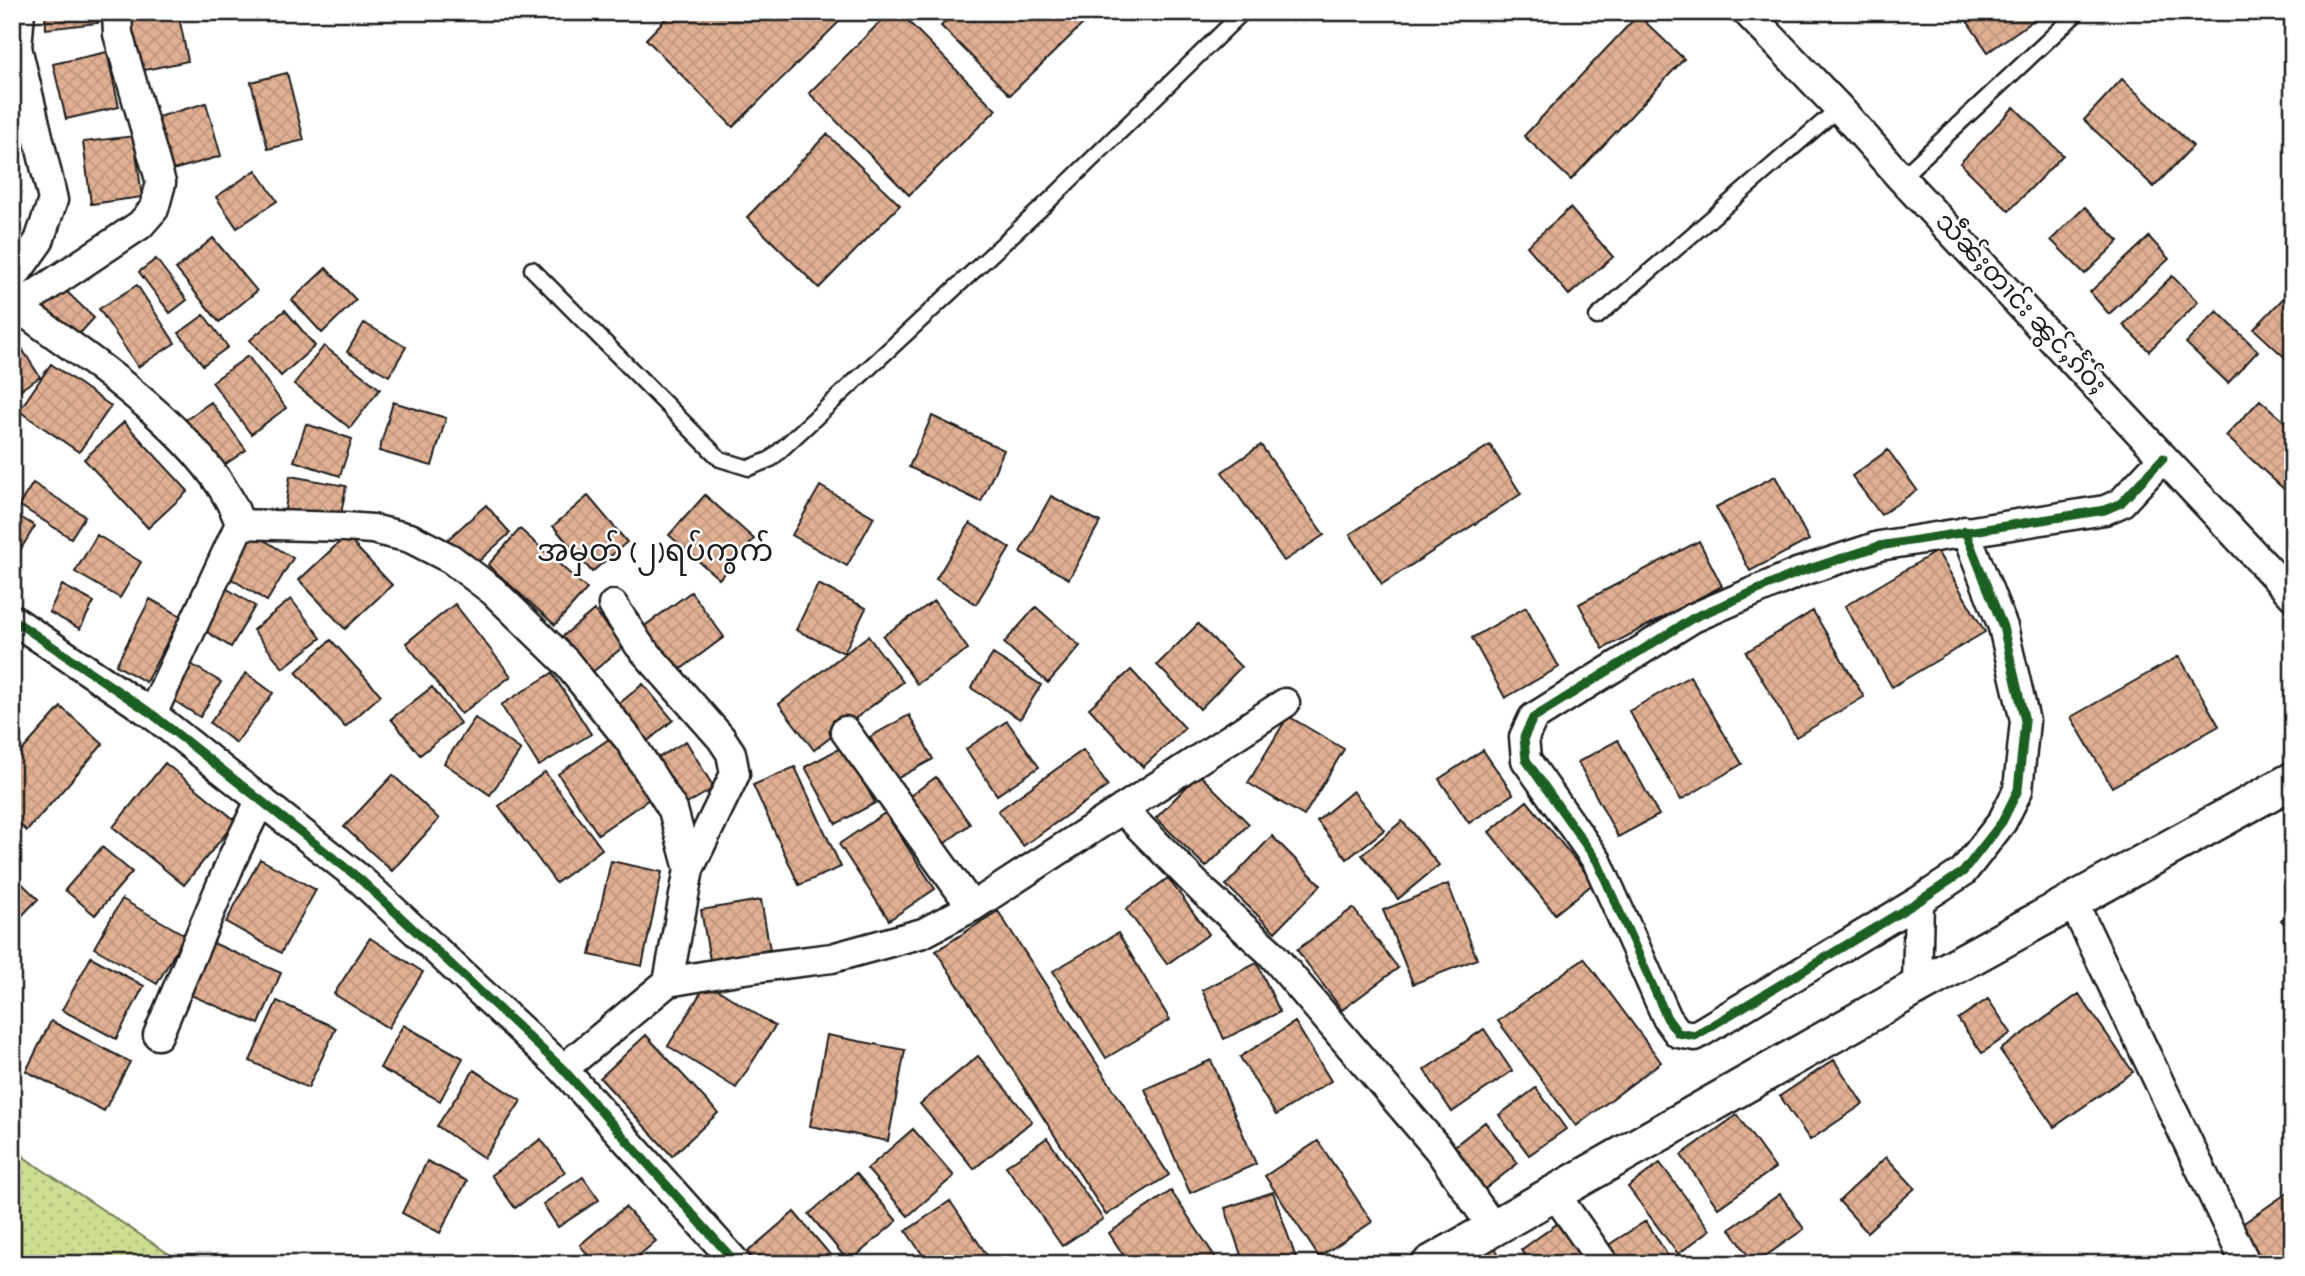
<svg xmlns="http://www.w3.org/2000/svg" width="2305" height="1276" viewBox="0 0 2305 1276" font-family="Dekko,'Noto Sans Myanmar',sans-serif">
<defs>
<pattern id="grass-dots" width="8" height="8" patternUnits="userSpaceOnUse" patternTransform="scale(1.75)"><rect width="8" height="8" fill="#cddd91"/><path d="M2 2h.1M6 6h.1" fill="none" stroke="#afbd7c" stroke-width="1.8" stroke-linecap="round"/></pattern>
<pattern id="building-cross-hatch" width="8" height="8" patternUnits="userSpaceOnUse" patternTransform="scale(1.75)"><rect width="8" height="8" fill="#e1b093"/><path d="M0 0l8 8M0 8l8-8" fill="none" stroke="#c0977e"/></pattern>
</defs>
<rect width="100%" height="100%" fill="#fff"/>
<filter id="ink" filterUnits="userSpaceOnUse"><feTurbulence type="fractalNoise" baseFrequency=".0143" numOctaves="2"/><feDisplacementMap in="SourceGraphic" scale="14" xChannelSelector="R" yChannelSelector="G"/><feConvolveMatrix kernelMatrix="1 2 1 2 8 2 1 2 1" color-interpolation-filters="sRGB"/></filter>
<g filter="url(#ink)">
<path fill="url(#grass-dots)" stroke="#747c56" stroke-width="2" d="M12 1134 25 1158 184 1264H12Z"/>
<path fill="url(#building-cross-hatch)" stroke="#1c1c1c" stroke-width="2" d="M45 12H96L98 23 46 29Z
M151 12H178L188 61 140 71 128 17Z
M672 12H849L733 127 646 39Z
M890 12H899L996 110 909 195 809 93Z
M956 12H1073L1084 23 1010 95 941 26Z
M1961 12H2045L1988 52Z
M1638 15 1684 59 1571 180 1524 136Z
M107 52 119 107 66 119 53 64Z
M287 73 304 140 268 149 251 82Z
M2122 79 2193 146 2154 187 2084 120Z
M206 103 221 156 166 172 151 119Z
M2014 107 2063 155 2009 211 1960 163Z
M827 134 900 205 819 288 747 217Z
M134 136 142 197 91 204 83 142Z
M256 170 277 201 237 228 216 197Z
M12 196 23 259 12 261Z
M2085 207 2119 241 2085 274 2051 240Z
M1570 208 1613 257 1569 295 1527 246Z
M2149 237 2169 259 2109 314 2090 292Z
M213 238 257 291 219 322 176 269Z
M156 259 187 300 170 313 139 272Z
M326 268 356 300 322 333 292 300Z
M2172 276 2198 302 2149 351 2123 325Z
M137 285 175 343 138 367 99 309Z
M61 286 94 318 73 341 39 309Z
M2293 288V365L2254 329Z
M285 310 315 346 281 376 250 340Z
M2217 311 2258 351 2228 383 2186 343Z
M204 315 228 347 203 365 179 333Z
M364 323 406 347 389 376 347 352Z
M17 341 40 377 12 395V344Z
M324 346 380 389 350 428 294 384Z
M248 356 286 408 251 434 212 382Z
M51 364 111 406 79 452 19 411Z
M2260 400 2293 429V484L2286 491 2226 436Z
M211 402 246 450 217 470 183 422Z
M393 402 446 418 432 466 379 451Z
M932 416 1004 450 981 502 909 467Z
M124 422 188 491 148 528 84 459Z
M306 424 352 439 340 476 294 461Z
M1261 445 1324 535 1284 561 1222 472Z
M1490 445 1521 494 1382 584 1350 534Z
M1888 450 1917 490 1881 515 1852 476Z
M290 476 346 486 339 526 284 516Z
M1775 476 1809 540 1750 571 1716 507Z
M33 483 85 516 71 538 19 505Z
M820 486 874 517 847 566 792 535Z
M705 495 754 539 719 579 669 535Z
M588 496 627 542 592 572 553 526Z
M1051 496 1100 522 1069 579 1020 552Z
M486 505 510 533 471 568 446 541Z
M12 512 35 526 12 563Z
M970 523 1010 548 976 604 936 579Z
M520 529 587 589 555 625 488 565Z
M251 532 293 558 267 601 225 575Z
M97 535 141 562 120 598 75 572Z
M346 536 392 585 345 629 299 580Z
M1699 541 1722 586 1603 649 1579 604Z
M1937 551 1985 632 1892 687 1845 606Z
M818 584 866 608 844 653 796 630Z
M62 585 94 602 80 629 49 612Z
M221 585 255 606 231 647 196 625Z
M691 592 724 637 673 675 639 630Z
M150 599 181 616 146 682 116 665Z
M291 599 321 638 283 668 253 630Z
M934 601 968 649 917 684 883 636Z
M455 604 511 676 461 714 406 643Z
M1036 607 1080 646 1048 683 1004 643Z
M1526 607 1559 667 1505 698 1472 638Z
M594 610 624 646 584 679 555 643Z
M1813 611 1864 697 1796 737 1746 652Z
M1198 624 1241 667 1200 709 1157 665Z
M868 636 903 682 814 750 779 704Z
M331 640 381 695 345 727 296 672Z
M993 654 1041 685 1020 719 971 688Z
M2179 656 2219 726 2112 787 2071 717Z
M186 661 221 682 200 717 165 695Z
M1131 670 1185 728 1143 767 1089 708Z
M246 673 273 693 236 743 210 723Z
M552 673 591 734 539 766 501 705Z
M1690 676 1742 764 1681 800 1629 711Z
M643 684 673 720 644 744 614 708Z
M432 687 460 723 420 755 391 719Z
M61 707 103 744 27 831 12 817V762Z
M909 715 933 759 893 781 870 737Z
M1288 716 1344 749 1304 816 1248 783Z
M475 718 521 750 490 795 444 763Z
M1007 721 1039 767 997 795 966 749Z
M612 737 652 797 598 834 558 774Z
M1618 740 1659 815 1618 837 1578 762Z
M686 741 714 788 680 808 651 762Z
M844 746 875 803 836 824 805 767Z
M1083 750 1108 786 1023 846 998 811Z
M1483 750 1513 794 1469 823 1439 779Z
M165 763 236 821 184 885 113 827Z
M795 767 841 867 799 885 753 785Z
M545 772 602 849 556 883 499 806Z
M1199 774 1249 824 1206 867 1156 818Z
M393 775 439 819 392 871 344 827Z
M936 777 970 824 940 847 906 799Z
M1353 791 1384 830 1347 859 1317 821Z
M1527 801 1594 883 1555 914 1489 832Z
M885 813 935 889 889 920 839 844Z
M1402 821 1439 865 1398 899 1362 855Z
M1272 836 1321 885 1275 932 1226 885Z
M102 847 132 872 95 915 65 890Z
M260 859 316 890 281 953 226 922Z
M611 861 662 872 642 966 590 955Z
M12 874 38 899 12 926Z
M1168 878 1209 934 1167 964 1126 909Z
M1448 884 1477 959 1413 984 1383 910Z
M122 899 185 935 157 984 94 948Z
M761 900 770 950 710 960 701 910Z
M1353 908 1398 968 1342 1010 1297 950Z
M2293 910V934L2281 920Z
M998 911 1169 1175 1106 1215 936 951Z
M1118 933 1170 1020 1106 1058 1053 971Z
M370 938 423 972 388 1028 334 994Z
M211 942 281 973 259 1024 188 994Z
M91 957 144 986 116 1039 62 1010Z
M1584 958 1661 1062 1576 1126 1498 1021Z
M1257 963 1280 1012 1224 1039 1202 990Z
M707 983 775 1026 736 1088 668 1046Z
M2079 994 2133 1072 2054 1127 2000 1050Z
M1988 999 2011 1033 1982 1053 1958 1019Z
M277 1001 336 1028 308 1088 250 1061Z
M51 1021 130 1062 104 1111 26 1071Z
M1295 1022 1331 1081 1276 1115 1240 1057Z
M403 1025 463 1058 440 1101 380 1068Z
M1484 1029 1512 1071 1452 1112 1424 1070Z
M646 1035 718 1113 672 1156 600 1078Z
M827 1035 905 1050 888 1141 810 1126Z
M978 1056 1032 1121 974 1169 920 1104Z
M1211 1060 1256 1164 1190 1193 1145 1089Z
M1834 1060 1863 1104 1810 1140 1780 1096Z
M474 1070 521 1101 484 1158 437 1126Z
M1536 1088 1566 1129 1529 1155 1499 1115Z
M1737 1115 1775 1168 1718 1208 1681 1155Z
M1485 1122 1518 1163 1485 1189 1452 1148Z
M913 1129 954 1176 908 1216 867 1169Z
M1047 1138 1103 1219 1062 1246 1006 1166Z
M541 1139 565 1172 515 1208 491 1175Z
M1318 1141 1372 1222 1319 1257 1265 1176Z
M1886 1157 1915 1188 1867 1232 1839 1201Z
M427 1161 467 1181 440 1233 402 1213Z
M1660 1163 1710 1230 1678 1254 1628 1187Z
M856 1173 897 1221 849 1262 809 1214Z
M583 1177 599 1200 558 1227 543 1204Z
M2293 1189V1264H2264L2238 1227Z
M1171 1191 1220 1264H1129L1109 1233Z
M1273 1192 1298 1264H1244L1225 1208Z
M1780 1194 1804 1229 1754 1264 1730 1229Z
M950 1201 993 1264H929L906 1231Z
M625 1207 656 1241 629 1264H595L580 1245Z
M794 1212 838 1264H751L744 1255Z
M1561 1221 1592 1264H1531L1521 1250Z
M1646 1221 1673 1264H1611L1602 1249Z
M1493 1245 1505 1264H1464Z"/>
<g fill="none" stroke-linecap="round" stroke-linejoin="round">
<g stroke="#1c1c1c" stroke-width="19">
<path id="service" d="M1901 178 2076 14
M532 269 720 459 749 468 771 459 1049 201 1243 12
M1597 317 1839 108"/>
</g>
<g stroke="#1c1c1c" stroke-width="33">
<path id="minor" d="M1747 12 1839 108 1901 178 2293 596
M12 279 39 241 53 200 17 47 20 12
M17 307C87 358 212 439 240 524L152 714
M12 310 140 225 154 209 161 183 118 34 117 12
M240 524 345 527 372 529 410 538 451 559 493 591 565 661 629 740 673 810 689 869 668 982
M1965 531 2003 627 2025 721 2018 790 2002 822 1963 872 1919 901 1695 1036 1678 1033 1667 1018 1597 861 1526 760 1524 737 1533 718 1693 618 1797 573 1879 546 2105 510 2121 503 2163 458
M613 605 639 645 721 738 731 753 735 774 689 869
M12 619 152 714 361 880 563 1069 737 1264
M845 731 972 907
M1122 809 1204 892 1270 952 1439 1150 1494 1229
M2073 902 2246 1264
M1917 987 1919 901
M158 1035 234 855 261 799
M563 1069 668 982 744 969 832 958 923 933 972 907 1285 703
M1555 1194 1604 1264"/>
</g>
<g stroke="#1c1c1c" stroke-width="40">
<path id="tertiary" d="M1430 1264 1917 987 2293 780"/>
</g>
<use href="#service" stroke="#fff" stroke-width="14"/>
<use href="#minor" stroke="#fff" stroke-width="28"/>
<use href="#tertiary" stroke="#fff" stroke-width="35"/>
<g stroke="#fff" stroke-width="13">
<path id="cycleway" d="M1965 531 2003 627 2025 721 2018 790 2002 822 1963 872 1919 901 1695 1036 1678 1033 1667 1018 1597 861 1526 760 1524 737 1533 718 1693 618 1797 573 1879 546 2105 510 2121 503 2163 458
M12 619 152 714 361 880 563 1069 737 1264"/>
</g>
<use href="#cycleway" stroke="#1b5e20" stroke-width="9"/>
</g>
</g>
<g text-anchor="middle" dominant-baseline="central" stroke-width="5" stroke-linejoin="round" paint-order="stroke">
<g font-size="26" fill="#1c1c1c" stroke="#fff">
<text transform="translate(2019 305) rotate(47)">သဵၼ်ႈတၢင်း ၼွင်ႇၵႅဝ်ႈ</text>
</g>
<g font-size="30" fill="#1c1c1c" stroke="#fff">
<text x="655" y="555">အမှတ် (၂)ရပ်ကွက်</text>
</g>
</g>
<rect width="2305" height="1276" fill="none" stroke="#fff" stroke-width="42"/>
<rect x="21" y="21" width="2263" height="1234" fill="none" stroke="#1c1c1c" stroke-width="2.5" filter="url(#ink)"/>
</svg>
